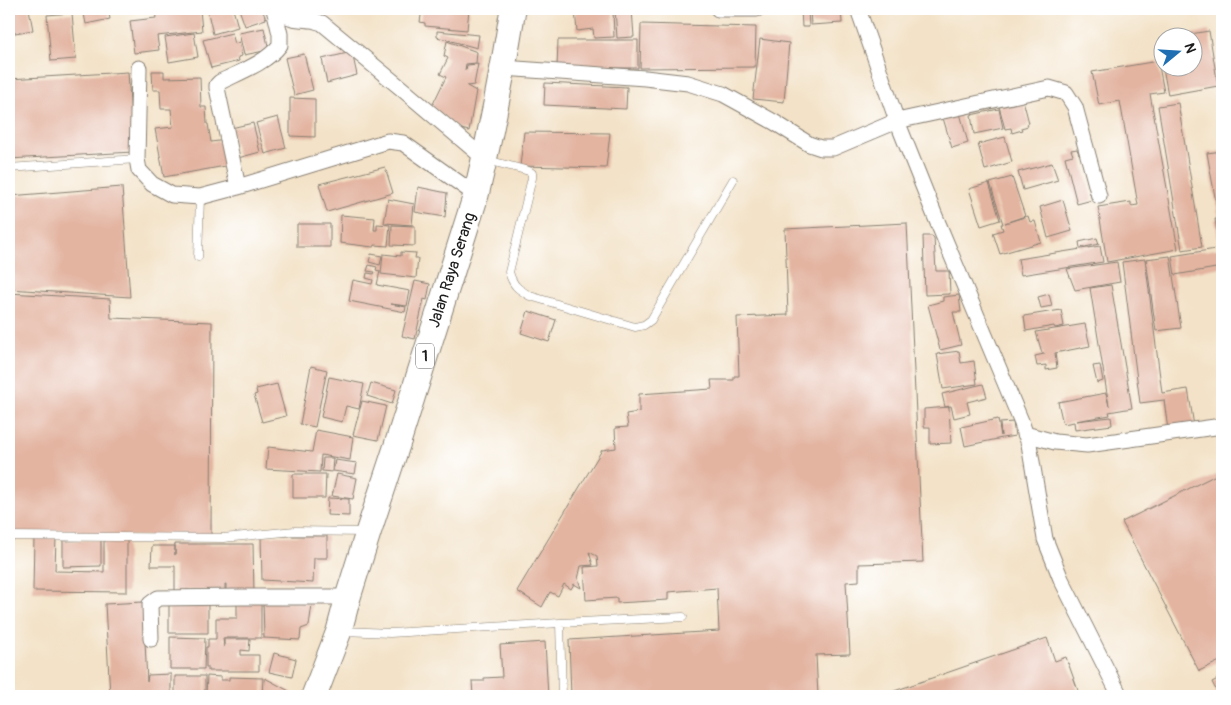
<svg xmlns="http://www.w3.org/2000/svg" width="1231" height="705" viewBox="0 0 1231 705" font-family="Pangolin,sans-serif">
<rect width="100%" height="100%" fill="#fff"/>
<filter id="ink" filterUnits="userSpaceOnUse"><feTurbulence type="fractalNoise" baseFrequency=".02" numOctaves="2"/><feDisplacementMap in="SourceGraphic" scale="10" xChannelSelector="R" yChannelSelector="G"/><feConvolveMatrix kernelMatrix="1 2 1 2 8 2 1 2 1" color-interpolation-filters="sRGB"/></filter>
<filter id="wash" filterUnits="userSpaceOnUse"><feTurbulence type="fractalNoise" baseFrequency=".0096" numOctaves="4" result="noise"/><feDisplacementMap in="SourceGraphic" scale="20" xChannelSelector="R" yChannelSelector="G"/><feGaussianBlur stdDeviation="1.12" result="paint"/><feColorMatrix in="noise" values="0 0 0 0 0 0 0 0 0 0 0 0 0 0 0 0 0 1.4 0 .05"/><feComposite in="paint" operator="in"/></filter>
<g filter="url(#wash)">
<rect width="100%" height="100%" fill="#f3e2c7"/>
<g id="blocks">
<path fill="#e3b4a0" d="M9 9H29L33 30 9 34Z
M83 9H108L110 19 86 24Z
M173 9H200L202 31 157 36 159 50 134 53 130 21 156 18 155 11Z
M207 9H233L238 27 213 34Z
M239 9H262L266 19 245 26Z
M422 9H469L467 30 425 26V23L420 22Z
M602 9H613L614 37 594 38 593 29 577 31 575 11Z
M615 9H632L634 37 617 38Z
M801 9H808L809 27H802Z
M810 9H841L842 23 811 25Z
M72 13 76 59 51 61 47 15Z
M641 24 756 27 755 67 640 68Z
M264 28 269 50 244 55 239 33Z
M437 31 479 35 477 48 437 37Z
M1209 31 1218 86 1168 95 1163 68H1194V38H1184V35Z
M194 33 198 57 169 62 165 37Z
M232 33 235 44 239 42 242 56 238 57 239 61 211 68 203 40Z
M760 39 789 43 784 102 753 99Z
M558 40H638V68H557Z
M447 41 477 52 476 63 466 64 465 70H466L467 65 478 64 474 85 467 86 476 91 469 131 457 128 432 106 446 77 440 74 448 58 444 56Z
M352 52 357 75 327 83 322 59Z
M304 54 313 90 294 95 285 58Z
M1158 61 1164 92 1150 94 1178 249 1107 262 1098 207 1131 202V206L1138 205 1120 101 1099 105 1092 72Z
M152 71H164V78L200 77 201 107H206L207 124H208L211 142 226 140 231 165 164 177 155 129 173 127 171 109H161L160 90H153Z
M128 72 133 152 9 159V79Z
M545 83 627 87 626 109 544 105Z
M290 98 315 99V137L290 136Z
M1023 100 1029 123 1027 124 1028 126 1021 128 1022 130 1012 133 1011 128 1005 129 999 106Z
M1178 103 1202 247 1182 250 1158 106Z
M999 109 1003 128 974 134 971 115Z
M960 113 968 143 952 148 943 118Z
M278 117 286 148 265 154 256 123Z
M253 123 260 152 238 158 231 128Z
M524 132 610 133 606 168 520 166Z
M1005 137 1012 162 985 170 978 144Z
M1077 149 1079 154 1080 153 1092 200 1077 204 1065 157 1073 155 1071 150Z
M1222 151V244L1219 245 1215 219H1219L1207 153Z
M1052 163 1058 180 1023 190 1018 172Z
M385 167 393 193 327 212 319 184Z
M1012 177 1025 216 1005 223 1028 216 1030 222 1035 221 1041 242 1000 254 993 233 1003 230 1001 224H1003L990 183Z
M989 183 1000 220 981 226 969 189Z
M122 187 130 297 9 289V196Z
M418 187 447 193 445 217 415 212Z
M388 199 414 204 412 225 384 223Z
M1063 200 1072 231 1048 238 1040 207Z
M341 215 375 218 374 230H377V224L390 225 388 246 375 245V246L373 247 340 243Z
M907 223 923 562 859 564V581L846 582 850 654 816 655 818 696H571L569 640 719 631 717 588 668 592V600L617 603V598L586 600 584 567 598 566 597 556 589 552 593 565 581 566 578 579 581 588 574 584 571 589 564 584 558 596 550 592 542 607 517 591 602 450 616 448 615 428 628 427 626 414 639 412V394L712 389 711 380H734V376H739L737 317 788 315 785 229Z
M297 224H330V247H297Z
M392 225 415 226V246L391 245Z
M923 236H932L934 238 936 271H949L950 294 925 295Z
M1097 238 1099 244 1080 248 1079 242Z
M1100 246 1103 262 1021 275 1018 259Z
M1222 248V267L1175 275 1172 256Z
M401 252 416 253 415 258H418L416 278 381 274 383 254 401 256Z
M371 254 382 256 380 265 369 262Z
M1170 256 1181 328 1156 331 1146 259Z
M1145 259 1162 393 1188 389 1194 426 1168 430 1164 400 1140 403 1122 262Z
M1117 262 1120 282 1075 290 1067 269Z
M369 265 377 267 376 270 380 271 377 285 410 291 407 306 391 304 406 307 405 312 349 301 353 280 372 284 373 280 366 278 367 273 374 274 375 272 367 271Z
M415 281 430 284 427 300 424 299 415 339 402 336Z
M1111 285 1132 408 1109 412 1110 415 1076 421 1111 417 1112 425 1075 430 1074 422 1063 424 1058 402 1106 393 1109 406 1090 288Z
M9 293 110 299 111 318 212 322 211 537 9 534Z
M1049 294 1052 306 1041 308 1038 297Z
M959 295 961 312H953L961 345 940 350 928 305 943 301V297Z
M1061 310 1064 326 1055 328 1054 326 1026 331 1024 316Z
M528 311 556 320 549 342 521 333Z
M1085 324 1090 346 1055 353 1057 368 1046 370V365L1037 366 1035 356 1044 354V353H1042L1036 332Z
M959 351 961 363 974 361 977 384 943 389 937 354Z
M1100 365 1103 381 1097 383 1093 366Z
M311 366 327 370 315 427 300 424Z
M329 377 364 384 359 409 346 406 342 422 321 417Z
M371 383 396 390 392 404 367 396Z
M277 384 286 416 262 422 254 395 257 394 256 389Z
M983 384 987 397 967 402 970 414 954 418 951 406 945 407 942 394Z
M362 401 386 406 378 440 353 435Z
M949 407 951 443 930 444V427H924V409Z
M998 419 1001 436 1000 423 1013 422 1015 436 1002 438 965 446 961 427Z
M316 430 353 437 350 460 321 455 320 472 266 469 268 447 312 452Z
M323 458H333L332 472 322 471Z
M335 460 357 463 355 474 333 471Z
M1222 472V660L1199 671 1122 522Z
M293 474H326L325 498H293Z
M337 474 357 478 353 499 332 496Z
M328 498 349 499V516L327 515Z
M261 536H327V558H314L313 583 262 580Z
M34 537H56L55 571 104 572V540H127V592L33 591Z
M101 540V566L63 567V541Z
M175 544H253L254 594H226V584H225V591L186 590V597H175V566H151L152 546H175V555Z
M237 599H261V638H223L224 647V639H250L249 651 241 650V655H259V671H208V667H206V647H208V639H216V618H237Z
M263 600 312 604 309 626 301 629 300 640 264 638Z
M143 602 147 682 148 675 171 674V696H148V694L110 696 105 604Z
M208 603V633H169V604Z
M170 637 205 638 204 669H170Z
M1047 638 1055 661 1066 657 1080 696H880Z
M545 642 548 696H473L472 681H484V678L502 677 500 645Z
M274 653 296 659 292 677 269 672Z
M175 676H205V696H175Z
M207 676 221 677V680H229V677L263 678 262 696H206Z
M1222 677V696H1219L1212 682Z
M265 678 291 692 289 696H264Z"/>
</g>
</g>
<g filter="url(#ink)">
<use href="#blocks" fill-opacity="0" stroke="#887f72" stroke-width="1"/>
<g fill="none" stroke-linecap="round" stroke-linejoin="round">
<g stroke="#887f72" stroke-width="9">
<path id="service" d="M487 160 529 171 532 173V178L509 272C513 286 518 289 530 296L635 327 644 325 651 320 733 180
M9 168 137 159
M198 257 200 197
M9 536 223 538 295 531 364 532
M560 623 562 696
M344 631 390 633 560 623 683 617"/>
</g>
<g stroke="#887f72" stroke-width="17">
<path id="minor" d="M280 9C289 21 297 18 310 20 314 20 318 22 322 23L401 88 485 159
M718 9H757
M858 9 897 121 935 216 1021 421 1029 444 1045 539 1061 579 1120 696
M139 68 137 159 139 170 152 184 172 195 200 197 238 187 388 141 403 143 476 195
M503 68 645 78 688 83 723 94 774 122 809 144 821 148H833L897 121 1049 88 1066 93 1075 107 1099 196
M238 187 217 88V85L220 82C240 72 266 63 280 45V34L274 9
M1025 434 1055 442 1087 445 1222 426
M151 639 150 604 158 598 242 597H348"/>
</g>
<g stroke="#887f72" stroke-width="27">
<path id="trunk" d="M314 696 339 631 348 597 368 533 399 439 476 195C491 133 503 71 513 9"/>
</g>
<use href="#service" stroke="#fff" stroke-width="8"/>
<use href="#minor" stroke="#fff" stroke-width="15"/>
<use href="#trunk" stroke="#fff" stroke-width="25"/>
</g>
</g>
<g text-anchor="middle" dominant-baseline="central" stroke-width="4.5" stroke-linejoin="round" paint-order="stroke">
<rect fill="#fff" stroke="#606060" stroke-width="1" x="416" y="343.5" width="18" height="25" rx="4"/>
<g font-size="15" font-weight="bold" fill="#1c1c1c">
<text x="425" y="356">1</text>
</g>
<g font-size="16" fill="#1c1c1c" stroke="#fff">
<text transform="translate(452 270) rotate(-72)">Jalan Raya Serang</text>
</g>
</g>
<rect width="1231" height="705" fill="none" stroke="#fff" stroke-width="30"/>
<g transform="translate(1178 52) rotate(72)"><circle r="24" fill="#ffffff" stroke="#a4a4a4"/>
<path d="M0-4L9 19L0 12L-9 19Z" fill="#1f6fb2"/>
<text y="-8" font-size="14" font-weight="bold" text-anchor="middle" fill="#1c1c1c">N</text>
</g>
</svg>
